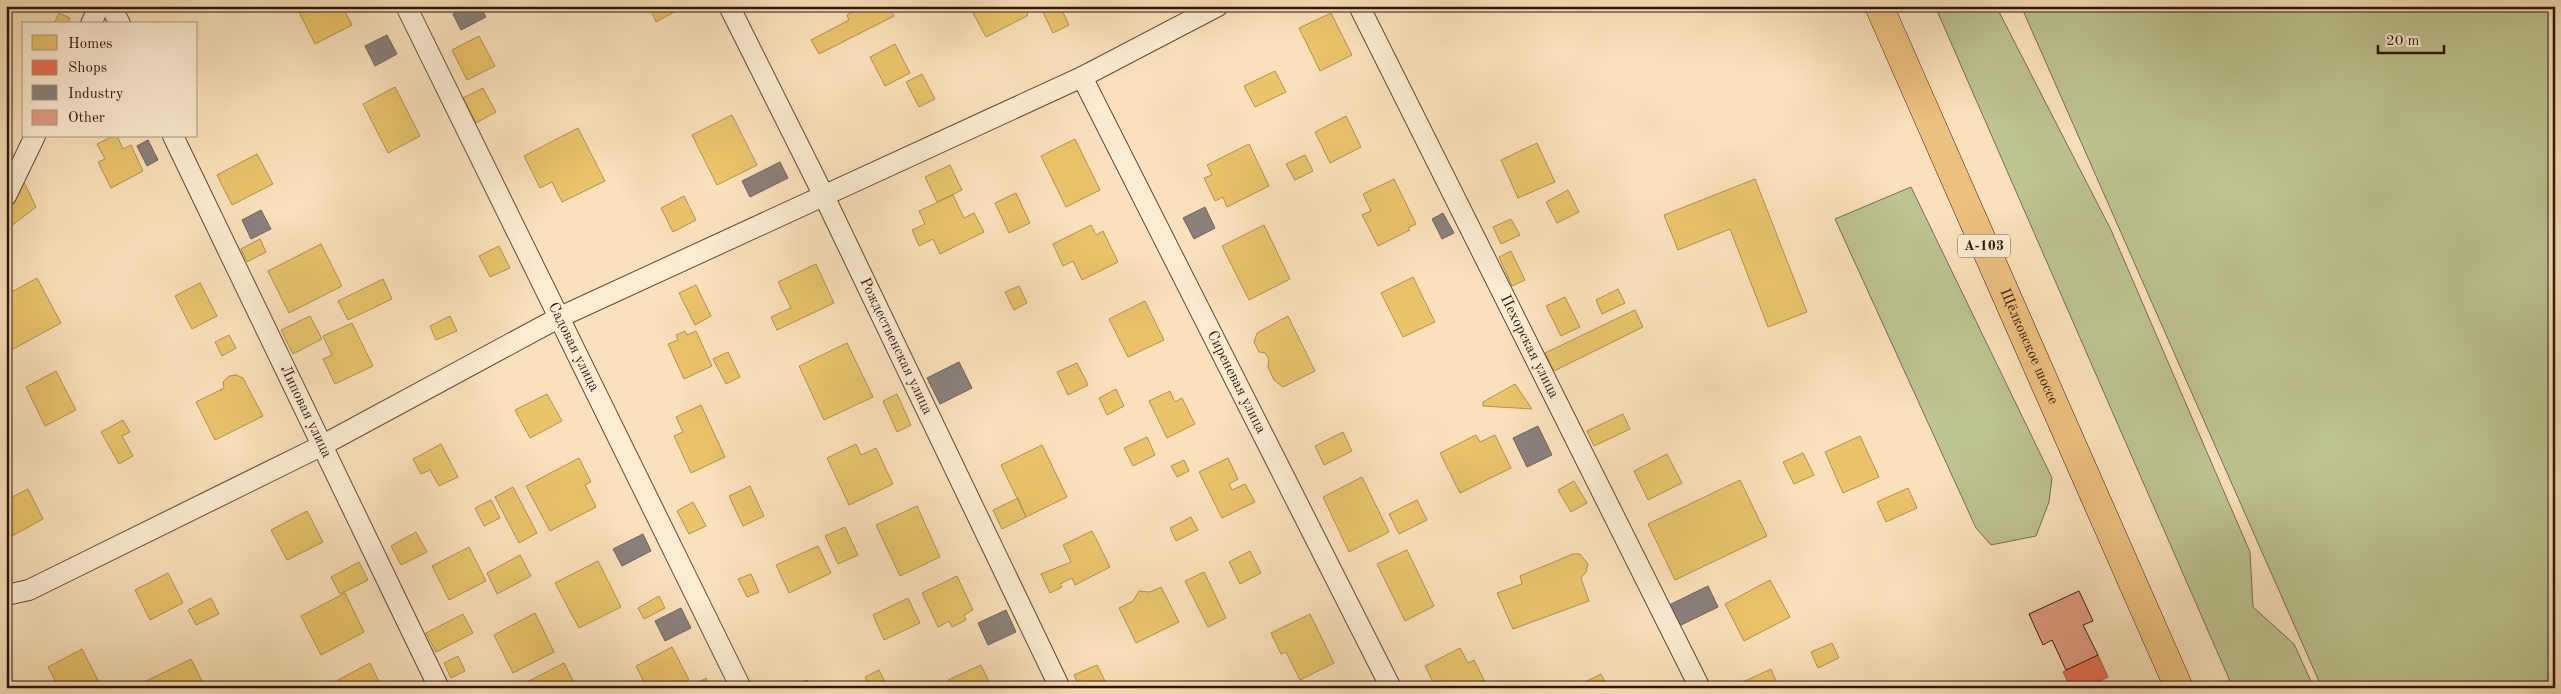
<svg xmlns="http://www.w3.org/2000/svg" width="2561" height="694" viewBox="0 0 2561 694" font-family="'Old Standard TT',serif">
<rect width="100%" height="100%" fill="#fae1bb"/>
<filter id="stains"><feTurbulence type="fractalNoise" baseFrequency=".004" numOctaves="4"/><feColorMatrix values="0 0 0 0 .2 0 0 0 0 .09 0 0 0 0 .02 0 0 0 .5 -.17"/></filter>
<radialGradient id="worn" r=".72"><stop offset=".6" stop-color="#630" stop-opacity="0"/><stop offset="1" stop-color="#630" stop-opacity=".3"/></radialGradient>
<path fill="#bdc391" stroke="#766c4d" d="M1935 6H1996L2111 230 2250 552 2253 607 2294 644 2314 688H2233Z
M2021 6H2555V688H2322Z
M1911 187 2052 478 2049 502 2036 536 1991 545 1976 528 1835 219Z"/>
<path fill="#e9c46a" stroke="#b1904d" d="M296 6H342L352 25 315 44Z
M649 6H674L676 11 656 22Z
M865 6H889L894 16 819 54 811 40 849 20 847 15Z
M987 6H1030L1027 16 986 37 973 13Z
M1040 6H1060L1069 25 1053 33Z
M59 13 70 18 68 24H54Z
M1331 13 1352 55 1320 71 1299 28Z
M479 36 495 66 467 80 452 50Z
M895 44 910 73 885 86 870 57Z
M1275 71 1286 92 1255 107 1244 86Z
M922 74 935 99 919 107 906 82Z
M395 87 420 136 388 153 363 104Z
M483 88 496 112 476 123 463 98Z
M732 115 757 165 717 185 692 135Z
M1346 116 1361 147 1330 163 1315 132Z
M578 128 605 181 562 202 552 182 540 188 524 156Z
M113 136H117L123 149 131 145 143 171 111 188 98 162 105 159 97 144Z
M1075 139 1100 190 1066 207 1041 156Z
M1537 143 1555 182 1518 198 1501 160Z
M1249 144 1269 186 1227 207 1223 197 1215 201 1204 178 1212 175 1207 165Z
M257 154 273 184 232 205 217 175Z
M1305 155 1313 171 1295 180 1286 164Z
M950 165 962 190 937 202 925 177Z
M22 178 36 207 10 227 6 222V215Z
M1394 179 1416 224 1408 228 1410 230 1378 246 1362 215 1371 211 1363 194Z
M1755 179 1807 312 1768 327 1730 229 1678 250 1664 215Z
M1568 190 1579 212 1557 223 1546 202Z
M1016 193 1030 223 1009 233 995 203Z
M953 195 964 218 974 213 984 232 940 254 933 239 919 246 912 230 925 224 919 211Z
M684 196 696 220 673 232 661 208Z
M1511 219 1520 235 1501 244 1493 227Z
M1091 225 1096 235 1103 231 1118 262 1082 280 1073 261 1063 266 1053 244Z
M1264 225 1290 279 1249 300 1222 246Z
M260 239 266 252 247 262 241 249Z
M321 244 342 286 289 313 268 271Z
M499 246 510 268 490 277 479 256Z
M1511 251 1525 280 1512 286 1499 257Z
M816 264 834 303 777 330 771 317 791 308 778 282Z
M1413 277 1435 322 1403 337 1381 293Z
M37 278 61 323 6 353V295Z
M383 279 392 299 348 320 338 301Z
M200 283 217 316 192 329 175 296Z
M696 285 711 316 695 325 679 293Z
M1019 286 1027 303 1014 310 1005 292Z
M1618 289 1625 303 1602 314 1596 300Z
M1565 297 1580 327 1561 336 1546 306Z
M1145 301 1164 340 1128 357 1109 319Z
M1635 310 1643 327 1554 371 1545 353Z
M310 316 322 339 293 354 281 330Z
M450 316 457 331 436 340 430 326Z
M1288 316 1315 371 1283 387 1274 380 1268 367 1269 359 1265 353 1259 352 1254 342 1257 333Z
M352 323 373 366 335 384 323 359 332 355 323 336Z
M685 331 687 335 696 331 712 366 684 379 668 344 678 340 676 335Z
M229 335 236 348 222 356 215 342Z
M847 343 873 397 824 420 799 366Z
M728 352 740 377 726 384 713 359Z
M1077 363 1088 385 1068 395 1057 372Z
M56 371 76 410 45 426 26 387Z
M236 375 243 378 263 416 215 440 196 402 224 388 223 382 229 376Z
M1515 384 1532 409 1483 406V402Z
M1116 389 1124 406 1107 415 1099 398Z
M1170 391 1175 402 1182 398 1195 424 1167 438 1149 401Z
M547 394 562 421 530 438 515 410Z
M897 394 911 425 897 432 883 401Z
M701 405 725 457 691 473 674 436 683 432 676 417Z
M1623 414 1630 429 1594 446 1587 431Z
M123 420 130 432 122 436 133 456 119 464 101 432Z
M1343 432 1352 451 1324 465 1315 446Z
M1476 435 1480 442 1495 435 1511 468 1460 493 1440 453Z
M1860 436 1879 477 1843 493 1825 452Z
M1147 437 1155 455 1133 466 1124 448Z
M441 444 458 477 439 486 430 470 421 474 413 459Z
M856 444 861 455 876 448 893 484 849 505 827 458Z
M1042 445 1067 497 1026 517 1001 465Z
M1803 453 1814 475 1794 484 1783 462Z
M1667 454 1682 483 1648 500 1634 471Z
M579 458 591 482 585 485 596 507 550 531 526 486Z
M1228 458 1238 479 1229 484 1232 490 1245 484 1255 502 1222 518 1199 472Z
M1184 460 1189 471 1177 477 1171 466Z
M1362 477 1389 532 1349 552 1323 497Z
M1740 480 1767 536 1675 580 1648 524Z
M1574 481 1587 503 1571 512 1558 490Z
M750 486 764 516 743 526 729 496Z
M513 487 537 533 519 543 495 497Z
M1908 488 1917 508 1886 522 1877 502Z
M28 489 43 519 12 536 6 525V500Z
M1018 498 1026 517 1002 529 993 510Z
M491 500 500 518 484 526 475 508Z
M1417 500 1427 520 1399 534 1389 514Z
M693 502 706 526 689 534 677 511Z
M917 506 940 557 900 576 876 525Z
M307 511 323 542 287 560 271 530Z
M1191 517 1198 530 1176 541 1170 528Z
M845 527 858 555 838 564 825 536Z
M1092 531 1110 567 1075 585 1072 578 1060 584 1062 587 1050 593 1041 574 1071 562 1063 545Z
M416 532 427 552 401 565 391 546Z
M818 546 831 573 789 593 776 565Z
M469 547 486 581 449 600 432 566Z
M1407 550 1434 606 1405 621 1377 564Z
M1250 551 1261 573 1240 584 1229 562Z
M1573 554H1580L1588 564 1586 572 1581 578 1589 601 1513 629 1497 593 1522 584 1520 576Z
M520 555 531 576 497 594 487 573Z
M598 561 621 607 579 628 555 583Z
M359 562 368 580 340 594 331 577Z
M1204 572 1226 618 1208 627 1185 581Z
M168 573 183 603 150 620 135 590Z
M751 574 759 592 747 597 738 579Z
M957 576 973 610 964 615 966 620 952 627 949 621 938 627 922 593Z
M1770 580 1790 617 1744 641 1725 604Z
M1161 587 1179 622 1136 643 1119 608 1133 601 1139 591 1150 592Z
M345 593 364 632 321 655 301 616Z
M659 596 665 608 644 619 638 608Z
M211 598 219 614 196 625 188 610Z
M908 598 920 623 884 640 873 615Z
M535 613 554 652 513 673 494 635Z
M463 614 473 633 436 652 426 633Z
M1310 614 1334 663 1300 680 1286 652 1281 654 1271 633Z
M1832 643 1839 658 1818 668 1811 652Z
M672 647 689 680 672 688H647L636 666Z
M1460 648 1468 663 1474 660 1488 688H1436L1425 666Z
M82 649 102 688H59L48 667Z
M458 656 465 671 451 678 444 663Z
M191 659 205 687 144 688 142 683Z
M370 663 382 688H342L338 680Z
M564 663 577 688H515Z
M981 665 992 688H952L948 680Z
M1097 665 1108 687 1080 688 1074 675Z
M1771 669 1779 688H1730Z
M879 670 888 688H870L865 677Z
M1601 674 1608 688H1573Z
M706 678 711 688H688Z
M807 680 811 688H790Z"/>
<path fill="#e76f51" stroke="#b0543b" d="M2098 655 2108 677 2086 688H2071L2063 672Z"/>
<path fill="#8a817c" stroke="#6f615a" d="M468 6H480L486 17 461 30 453 14Z
M387 35 397 54 375 66 365 46Z
M148 140 158 160 147 166 137 146Z
M780 162 788 178 750 197 742 181Z
M1205 207 1215 228 1194 239 1183 218Z
M261 210 271 229 251 239 242 220Z
M1443 213 1454 233 1442 239 1432 219Z
M959 362 972 388 940 404 927 378Z
M1538 426 1552 455 1527 467 1513 438Z
M643 534 651 551 622 566 613 549Z
M1708 586 1718 607 1679 626 1669 605Z
M681 608 691 628 665 641 655 621Z
M1006 610 1016 632 988 645 978 623Z"/>
<path fill="#e39e84" stroke="#2f1609" d="M2079 591 2093 621 2083 625 2098 655 2066 670 2052 640 2043 645 2029 614Z"/>
<g fill="none" stroke-linecap="round" stroke-linejoin="round">
<g stroke="#624936" stroke-width="22">
<g id="street">
<path d="M111 6 120 24"/>
<path id="s1" d="M406 6 741 688"/>
<path id="s2" d="M729 6 823 194 1060 688"/>
<path id="s3" d="M1359 6 1700 688"/>
<path d="M91 24 99 6"/>
<path id="s4" d="M1082 77 1391 688"/>
<path id="s5" d="M173 136 439 688"/>
<path d="M6 196 35 136"/>
<path d="M6 595 29 590 321 446 560 317 1082 77 1218 6"/>
</g>
</g>
<g stroke="#2f1609" stroke-width="29">
<g id="primary">
<path id="s6" d="M1879 6 2179 688"/>
</g>
</g>
<use href="#street" stroke="#fcecd3" stroke-width="20"/>
<use href="#primary" stroke="#edc07e" stroke-width="28"/>
</g>
<g text-anchor="middle" dominant-baseline="central" stroke-width="5" stroke-linejoin="round" paint-order="stroke">
<rect fill="#fcecd3" stroke="#6c5646" stroke-width="1" x="1958" y="234.5" width="52" height="23" rx="4"/>
<g font-size="14" font-weight="bold" fill="#2f1609">
<text x="1984" y="246">А-103</text>
</g>
<g font-size="15" fill="#2f1609" stroke="#fcecd3">
<text stroke="none"><textPath href="#s2" startOffset="379">Рождественская улица</textPath></text>
<text stroke="none"><textPath href="#s1" startOffset="380">Садовая улица</textPath></text>
<text stroke="none"><textPath href="#s3" startOffset="381">Пехорская улица</textPath></text>
<text stroke="none"><textPath href="#s6" startOffset="372">Щёлковское шоссе</textPath></text>
<text stroke="none"><textPath href="#s4" startOffset="342">Сиреневая улица</textPath></text>
<text stroke="none"><textPath href="#s5" startOffset="306">Липовая улица</textPath></text>
</g>
</g>
<rect width="2561" height="694" fill="none" stroke="#fae1bb" stroke-width="25"/>
<rect x="8" y="8" width="2546" height="679" fill="none" stroke="#2f1609" stroke-width="2.5"/>
<rect x="12" y="12" width="2536" height="669" fill="none" stroke="#2f1609"/>
<rect x="22" y="22" width="175" height="115" fill="#fcecd3" stroke="#aa9682"/>
<rect x="32" y="35" width="25" height="15" fill="#e9c46a" stroke="#aa9682"/>
<text x="68" y="48" font-size="15" fill="#2f1609">Homes</text>
<rect x="32" y="60" width="25" height="15" fill="#e76f51" stroke="#aa9682"/>
<text x="68" y="72" font-size="15" fill="#2f1609">Shops</text>
<rect x="32" y="85" width="25" height="15" fill="#8a817c" stroke="#aa9682"/>
<text x="68" y="98" font-size="15" fill="#2f1609">Industry</text>
<rect x="32" y="110" width="25" height="15" fill="#e39e84" stroke="#aa9682"/>
<text x="68" y="122" font-size="15" fill="#2f1609">Other</text>
<path d="M2378 45v8h66v-8" fill="none" stroke="#2f1609" stroke-width="2.5"/>
<text x="2386" y="45" font-size="15" fill="#2f1609" stroke="#fcecd3" stroke-width="4" paint-order="stroke">20 m</text>
<rect width="100%" height="100%" filter="url(#stains)"/>
<rect width="100%" height="100%" fill="url(#worn)"/>
</svg>
